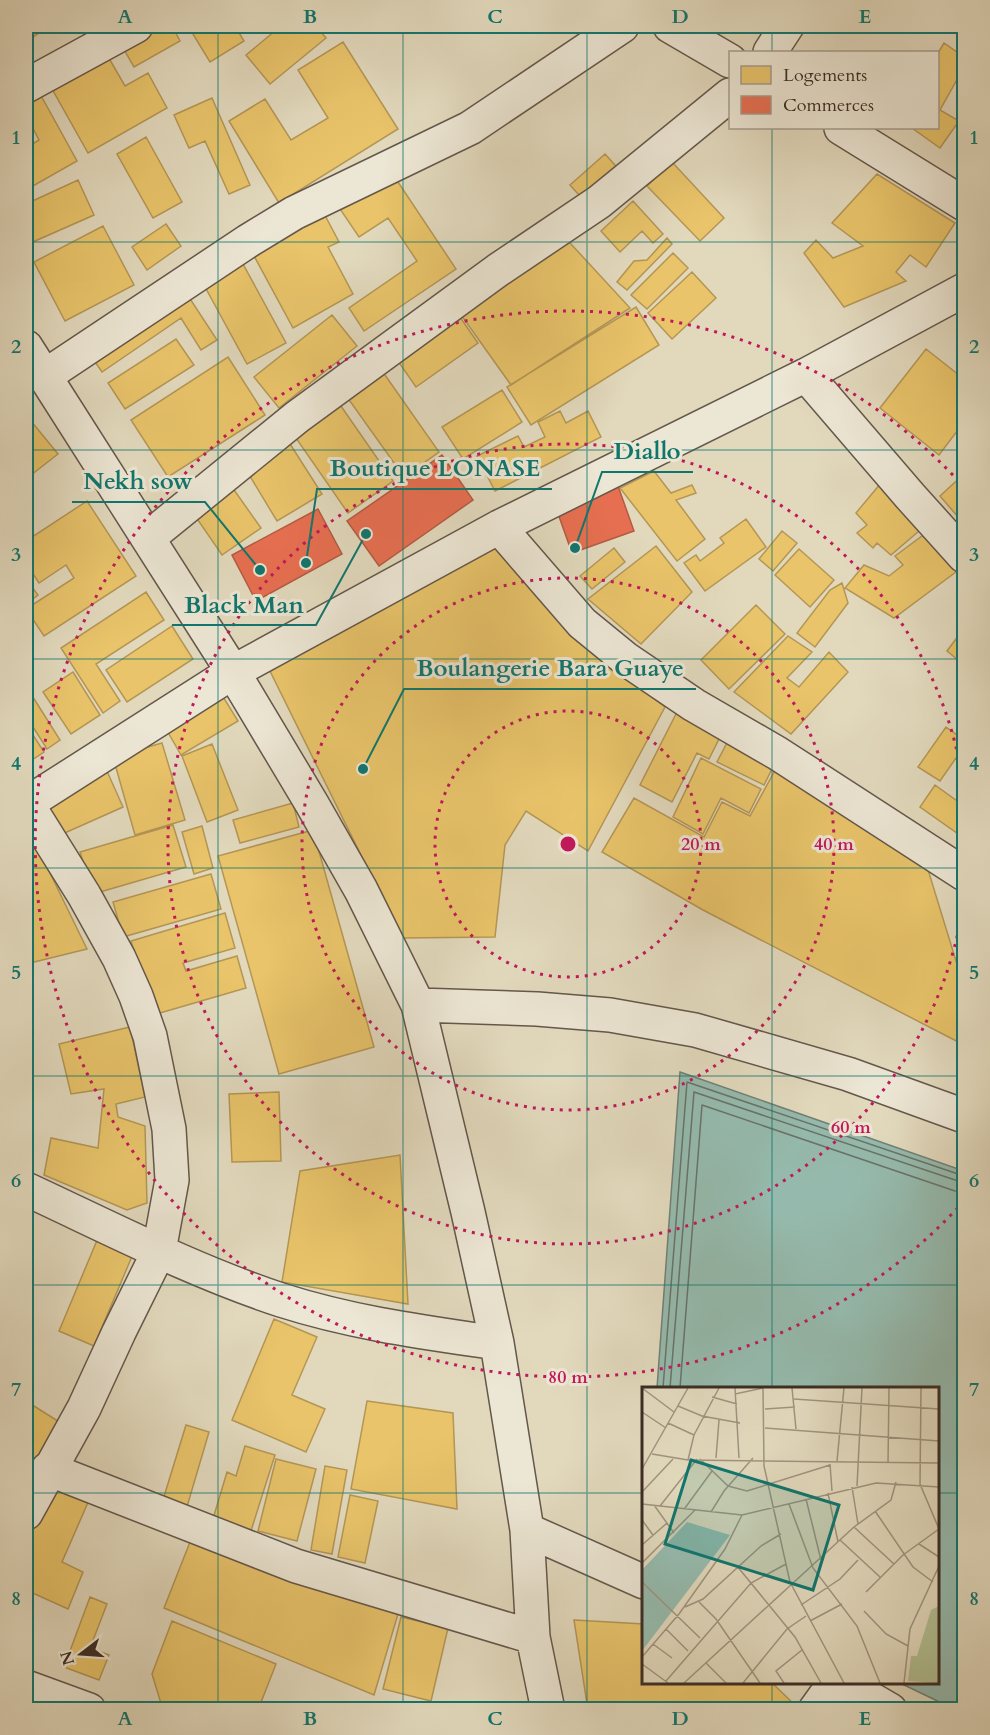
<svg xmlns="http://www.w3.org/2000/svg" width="990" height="1735" viewBox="0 0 990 1735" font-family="Cardo,serif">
<rect width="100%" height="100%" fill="#e2d9bd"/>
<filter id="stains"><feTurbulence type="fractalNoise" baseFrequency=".00333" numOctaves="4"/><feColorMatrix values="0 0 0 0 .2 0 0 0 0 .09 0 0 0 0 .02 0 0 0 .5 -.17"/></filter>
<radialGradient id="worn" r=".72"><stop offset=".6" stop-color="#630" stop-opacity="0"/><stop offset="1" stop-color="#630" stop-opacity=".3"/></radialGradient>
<path fill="#95baad" stroke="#718177" stroke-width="1.5" d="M680 1072 964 1171V1709H954L900 1683 938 1682V1388H657Z"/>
<path fill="#e9c46a" stroke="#b49655" stroke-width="1.5" d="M26 26H49L26 42Z
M143 26H172L180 41 134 67 118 39Z
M188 26H235L244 41 210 62Z
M281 26H316L326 38 270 84 246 55Z
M343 42 398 129 279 203 229 121 265 99 291 140 328 118 298 70Z
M944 43 964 57V67L940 110 959 121 940 148 912 128H938V53Z
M103 48 125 86 148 73 167 108 88 153 47 80Z
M39 92 77 161 26 190V148L39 140 26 115V100Z
M212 98 250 185 229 194 205 141 189 148 174 115Z
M146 137 182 202 153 218 117 154Z
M605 154 623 174 588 205 570 185Z
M672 162 724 218 700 241 647 186Z
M390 170 456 269 364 331 349 308 417 261 388 218 359 237 338 206Z
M877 174 955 223 926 267 910 255 896 272 906 281 844 307 804 253 816 240 833 258 863 246 832 223Z
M78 180 94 215 26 245V204Z
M633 201 663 234 653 243 642 231 620 252 601 231Z
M319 204 339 242 328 247 353 294 293 328 247 243Z
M166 224 181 246 147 270 132 247Z
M103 226 134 285 65 321 34 262Z
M559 231 630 308 511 385 454 305Z
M667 238 672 244 627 290 617 282 634 261 647 260Z
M237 253 286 343 247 364 198 274Z
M673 253 688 268 647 309 631 295Z
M692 272 716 298 672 339 648 313Z
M181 285 217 340 201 350 181 318 102 372 86 349Z
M636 307 659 345 531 425 507 387Z
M455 310 478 343 416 387 393 354Z
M332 315 357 346 279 408 254 377Z
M176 339 194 365 125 409 108 383Z
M926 349 964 379V422L939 455 880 408Z
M964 354V368L957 363Z
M228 357 265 415 168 477 131 420Z
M378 365 439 452 404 477 342 390Z
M502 390 522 422 463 459 442 427Z
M334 396 393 481 348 513 289 428Z
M560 411 566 423 588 411 601 437 495 491 477 456 518 436 524 447 545 437 538 422Z
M31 421 58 454 26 479V426Z
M285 436 322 494 277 521 242 463Z
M654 471 671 493 692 485 696 493 676 500 705 539 677 561 620 488Z
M964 474V524L940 496Z
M886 477 926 525 891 555 877 543 873 548 857 533 867 525 856 513Z
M227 480 261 528 222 555 189 507Z
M87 501 136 576 44 636 26 609 74 578 66 565 39 583 26 563V541Z
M746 519 766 547 705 591 684 563 696 555 700 561 724 543 720 538Z
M930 530 964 566 894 618 845 588 864 565 889 576 903 565 895 556Z
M782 531 797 543 773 571 759 559Z
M498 533 568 632 665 707 588 851 526 811 505 845 495 937 402 938 266 663Z
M656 546 692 592 641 644 588 599Z
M614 548 625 562 592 589 580 576Z
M799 549 834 580 810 607 775 575Z
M26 579 38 595 26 604Z
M842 583 848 603 815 647 797 633 830 590Z
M146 592 164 620 96 664 120 701 103 713 61 648Z
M756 605 785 634 729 689 701 660Z
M172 626 193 659 127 702 106 670Z
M962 631 964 633V665L947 651Z
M788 636 812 652 787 678 799 687 829 652 848 672 791 734 734 692Z
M73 672 100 715 71 734 43 692Z
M26 686 60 740 47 749 26 716Z
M217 687 238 721 181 755 161 720Z
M678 710 722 733 709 759 697 753 672 802 640 785Z
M26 724 44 752 32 760 26 749Z
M946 727 964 740V764L956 758 940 781 918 767Z
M730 737 776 761 764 785 717 762Z
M162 743 185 820 135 835 113 757Z
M212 744 238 810 207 822 182 756Z
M701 758 761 789 749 813 721 798 703 834 673 817Z
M779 763 922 850 964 987V1045L703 910 602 852 634 798 704 837 722 802 750 816Z
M106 769 123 807 58 836 41 799Z
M935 785 964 806V838L920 807Z
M293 803 299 827 240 843 233 820Z
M173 825 186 867 93 894 80 852Z
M202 826 213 868 194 874 182 832Z
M313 830 374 1047 279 1074 218 856Z
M31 834 87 949 26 964V837Z
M211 874 221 909 123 937 113 902Z
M225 913 235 948 183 963 186 971 237 956 246 988 153 1015 131 941Z
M964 950V979L960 963Z
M130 1027 145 1097 116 1104 118 1117 145 1126 147 1203 127 1210 44 1175 51 1138 98 1148 104 1089 71 1094 59 1044Z
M279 1092 281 1161 232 1162 229 1094Z
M400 1155 408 1304 282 1282 300 1171Z
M98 1238 133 1254 94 1346 59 1331Z
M274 1319 317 1337 292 1395 325 1409 306 1452 232 1420Z
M26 1401 61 1423 37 1464 26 1457Z
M367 1401 453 1413 457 1509 351 1489Z
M186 1425 209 1432 186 1510 162 1503Z
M245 1446 275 1455 250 1534 212 1522 227 1472 236 1476Z
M276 1459 316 1469 297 1541 258 1531Z
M325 1466 347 1470 332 1554 311 1550Z
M48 1472 93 1491 62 1562 83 1572 68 1609 26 1590V1523Z
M350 1495 378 1501 365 1563 338 1557Z
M192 1537 398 1614 374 1695 164 1608Z
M90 1597 107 1604 90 1648 109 1655 99 1680 64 1667Z
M401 1617 448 1628 431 1701 383 1689Z
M574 1620 644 1624V1682H771L796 1706 793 1710H588Z
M172 1621 276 1664 258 1710H163L152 1674Z"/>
<path fill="#e76f51" stroke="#b35b44" stroke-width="1.5" d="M442 455 473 500 379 566 347 521Z
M618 486 634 531 572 553 556 508Z
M318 509 342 554 256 601 232 555Z"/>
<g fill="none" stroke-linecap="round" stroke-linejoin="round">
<path stroke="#687369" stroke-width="1.5" d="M663 1388 687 1082 964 1176
M670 1388 694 1092 964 1183
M680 1388 702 1105 955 1191 964 1192"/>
<g stroke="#64574b" stroke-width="36">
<path id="minor" d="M670 26 730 61
M770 52 787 26
M26 86 136 26
M841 128 964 204
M26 347 233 672 312 804 361 890 418 1005 468 1212 497 1343 527 1530 533 1637 548 1710
M806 375 910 496 964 556
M45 376 248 241 294 213 470 128 622 26
M499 527 582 623 626 659 694 705 777 753 964 874
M148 538 297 417 498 270 599 202 730 95
M26 802 84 895 119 958 136 996 150 1036 169 1129 172 1180 159 1251 119 1332 84 1408 26 1513
M26 804 233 672 499 527 806 375 964 290
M418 1005 537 1009 610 1015 695 1030 848 1074 964 1116
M26 1189C110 1228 193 1271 281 1300 353 1323 422 1332 497 1343
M48 1469 296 1566 533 1637
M527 1530 644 1582
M842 1682 890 1710
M26 1687 89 1710
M815 1710 835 1682"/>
</g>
<use href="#minor" stroke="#ece6d4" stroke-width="33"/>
</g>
<path fill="none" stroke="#0f766e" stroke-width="1.5" stroke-opacity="0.55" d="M218 26V1710M403 26V1710M587 26V1710M772 26V52M772 128V1388M26 242H964M26 450H964M26 659H964M26 868H964M26 1076H964M26 1285H964M26 1493H644M938 1493H964M772 1682V1710"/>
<g fill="none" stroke="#c2185b" stroke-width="3" stroke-dasharray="3 6">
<circle cx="568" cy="844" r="133"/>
<circle cx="568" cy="844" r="266"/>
<path d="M964 900A400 400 0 1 1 964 788"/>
<path d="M964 1201A533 533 0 1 1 964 487"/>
</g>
<g transform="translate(642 1387)">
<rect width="297" height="297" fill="#e2d9bd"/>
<path d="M297 219V296L266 294 269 269H275L289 223Z" fill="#b2bf92"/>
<path d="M45 135 88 148 0 264V183Z" fill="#95baad"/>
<path fill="none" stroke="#9f9480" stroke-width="1.5" d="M0 1 32 25M93 1 97 71M121 1 122 79 148 195 202 296M150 1 154 42M279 1 278 97 297 142M93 7 121 1M70 10 95 17M152 12 297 22M36 19 60 29 98 36M123 22 153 20M0 25 24 41M26 36 52 48M123 41 297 54M10 67 46 73 297 76M74 71 77 33M58 72 86 99 105 104 188 78M46 73 52 48 77 1M195 74 202 1M246 76 247 1M188 77 190 104M0 82 46 1M215 99 220 1M210 100 216 137M1 104 31 72M186 106 196 155M164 112 179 173M0 117 100 128 234 96 297 100M147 117 171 181 215 239 238 296M12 118 32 146M18 119 55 72M43 121 70 84M233 124 271 180 291 195M69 125 82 104 111 71M0 133 11 148M212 140 252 177M198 153 238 190M277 157 297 170M0 158 25 136M0 176 53 123M95 179 153 250 179 296M0 195 58 251M224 205 261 168 297 142M57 215 74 232 118 296M159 218 198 192 216 173M43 220 61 212 119 159 139 147M222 224 244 247 266 259M168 234 200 217M24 242 46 264M11 257 30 271M0 270 37 227 83 162 100 128M64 276 84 296M0 277 26 296M24 294 109 196 144 177M42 296 212 140 249 113 254 95M101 296 145 242 164 229M142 296 134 284 160 263M262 296 268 242 297 179"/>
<path fill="#0f766e" fill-opacity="0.15" stroke="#0f766e" stroke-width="3" d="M49 73 197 118 171 203 23 157Z"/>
<rect width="297" height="297" fill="none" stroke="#3a2c25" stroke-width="3"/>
</g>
<circle cx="568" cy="844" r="9" fill="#c2185b" stroke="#ece6d4" stroke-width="3"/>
<g font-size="18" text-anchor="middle" font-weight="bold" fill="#c2185b" stroke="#ece6d4" stroke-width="6" stroke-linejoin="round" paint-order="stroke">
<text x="701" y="850">20 m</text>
<text x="834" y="850">40 m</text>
<text x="851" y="1133">60 m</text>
<text x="568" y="1383">80 m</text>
</g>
<path fill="none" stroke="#0f766e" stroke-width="2" d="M575 548L602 472H693M306 563L317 489H552M260 570L205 502H72M366 534L316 625H172M363 769L404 689H696"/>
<g fill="#0f766e" stroke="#ece6d4" stroke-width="2">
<circle cx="575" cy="548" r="6"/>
<circle cx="306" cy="563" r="6"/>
<circle cx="260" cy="570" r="6"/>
<circle cx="366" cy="534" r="6"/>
<circle cx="363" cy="769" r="6"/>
</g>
<g font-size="24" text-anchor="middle" font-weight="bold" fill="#0f766e" stroke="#ece6d4" stroke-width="6" stroke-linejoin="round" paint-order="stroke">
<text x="647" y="459">Diallo</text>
<text x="435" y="476">Boutique LONASE</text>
<text x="138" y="489">Nekh sow</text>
<text x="244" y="613">Black Man</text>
<text x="550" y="676">Boulangerie Bara Guaye</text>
</g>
<rect width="990" height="1735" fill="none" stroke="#e2d9bd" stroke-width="66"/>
<rect x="729" y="51" width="210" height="78" fill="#ece6d4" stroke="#a59c8e" stroke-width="1.5"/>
<rect x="741" y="66" width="30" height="18" fill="#e9c46a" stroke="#a59c8e" stroke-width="1.5"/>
<text x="783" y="81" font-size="18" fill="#3a2c25">Logements</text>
<rect x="741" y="96" width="30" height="18" fill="#e76f51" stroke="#a59c8e" stroke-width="1.5"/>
<text x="783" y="111" font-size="18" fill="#3a2c25">Commerces</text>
<g transform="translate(81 1654) rotate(253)" stroke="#ece6d4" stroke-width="4.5" paint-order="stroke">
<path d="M0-4.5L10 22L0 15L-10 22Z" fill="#3a2c25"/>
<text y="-9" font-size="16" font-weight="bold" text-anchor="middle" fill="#3a2c25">N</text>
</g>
<rect x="33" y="33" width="924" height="1669" fill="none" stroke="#0f766e" stroke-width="2"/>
<g font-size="20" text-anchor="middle" font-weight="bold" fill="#0f766e">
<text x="125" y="23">A</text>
<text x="310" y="23">B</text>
<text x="495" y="23">C</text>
<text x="680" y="23">D</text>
<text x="865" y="23">E</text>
<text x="16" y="144">1</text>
<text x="974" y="144">1</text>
<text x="16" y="353">2</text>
<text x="974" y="353">2</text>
<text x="16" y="561">3</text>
<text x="974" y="561">3</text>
<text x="16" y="770">4</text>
<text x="974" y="770">4</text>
<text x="16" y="979">5</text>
<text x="974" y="979">5</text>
<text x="16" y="1187">6</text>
<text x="974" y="1187">6</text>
<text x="16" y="1396">7</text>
<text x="974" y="1396">7</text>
<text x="16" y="1605">8</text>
<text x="974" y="1605">8</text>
<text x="125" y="1725">A</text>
<text x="310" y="1725">B</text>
<text x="495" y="1725">C</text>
<text x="680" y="1725">D</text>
<text x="865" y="1725">E</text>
</g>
<rect width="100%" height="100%" filter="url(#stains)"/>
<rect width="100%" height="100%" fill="url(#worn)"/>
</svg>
